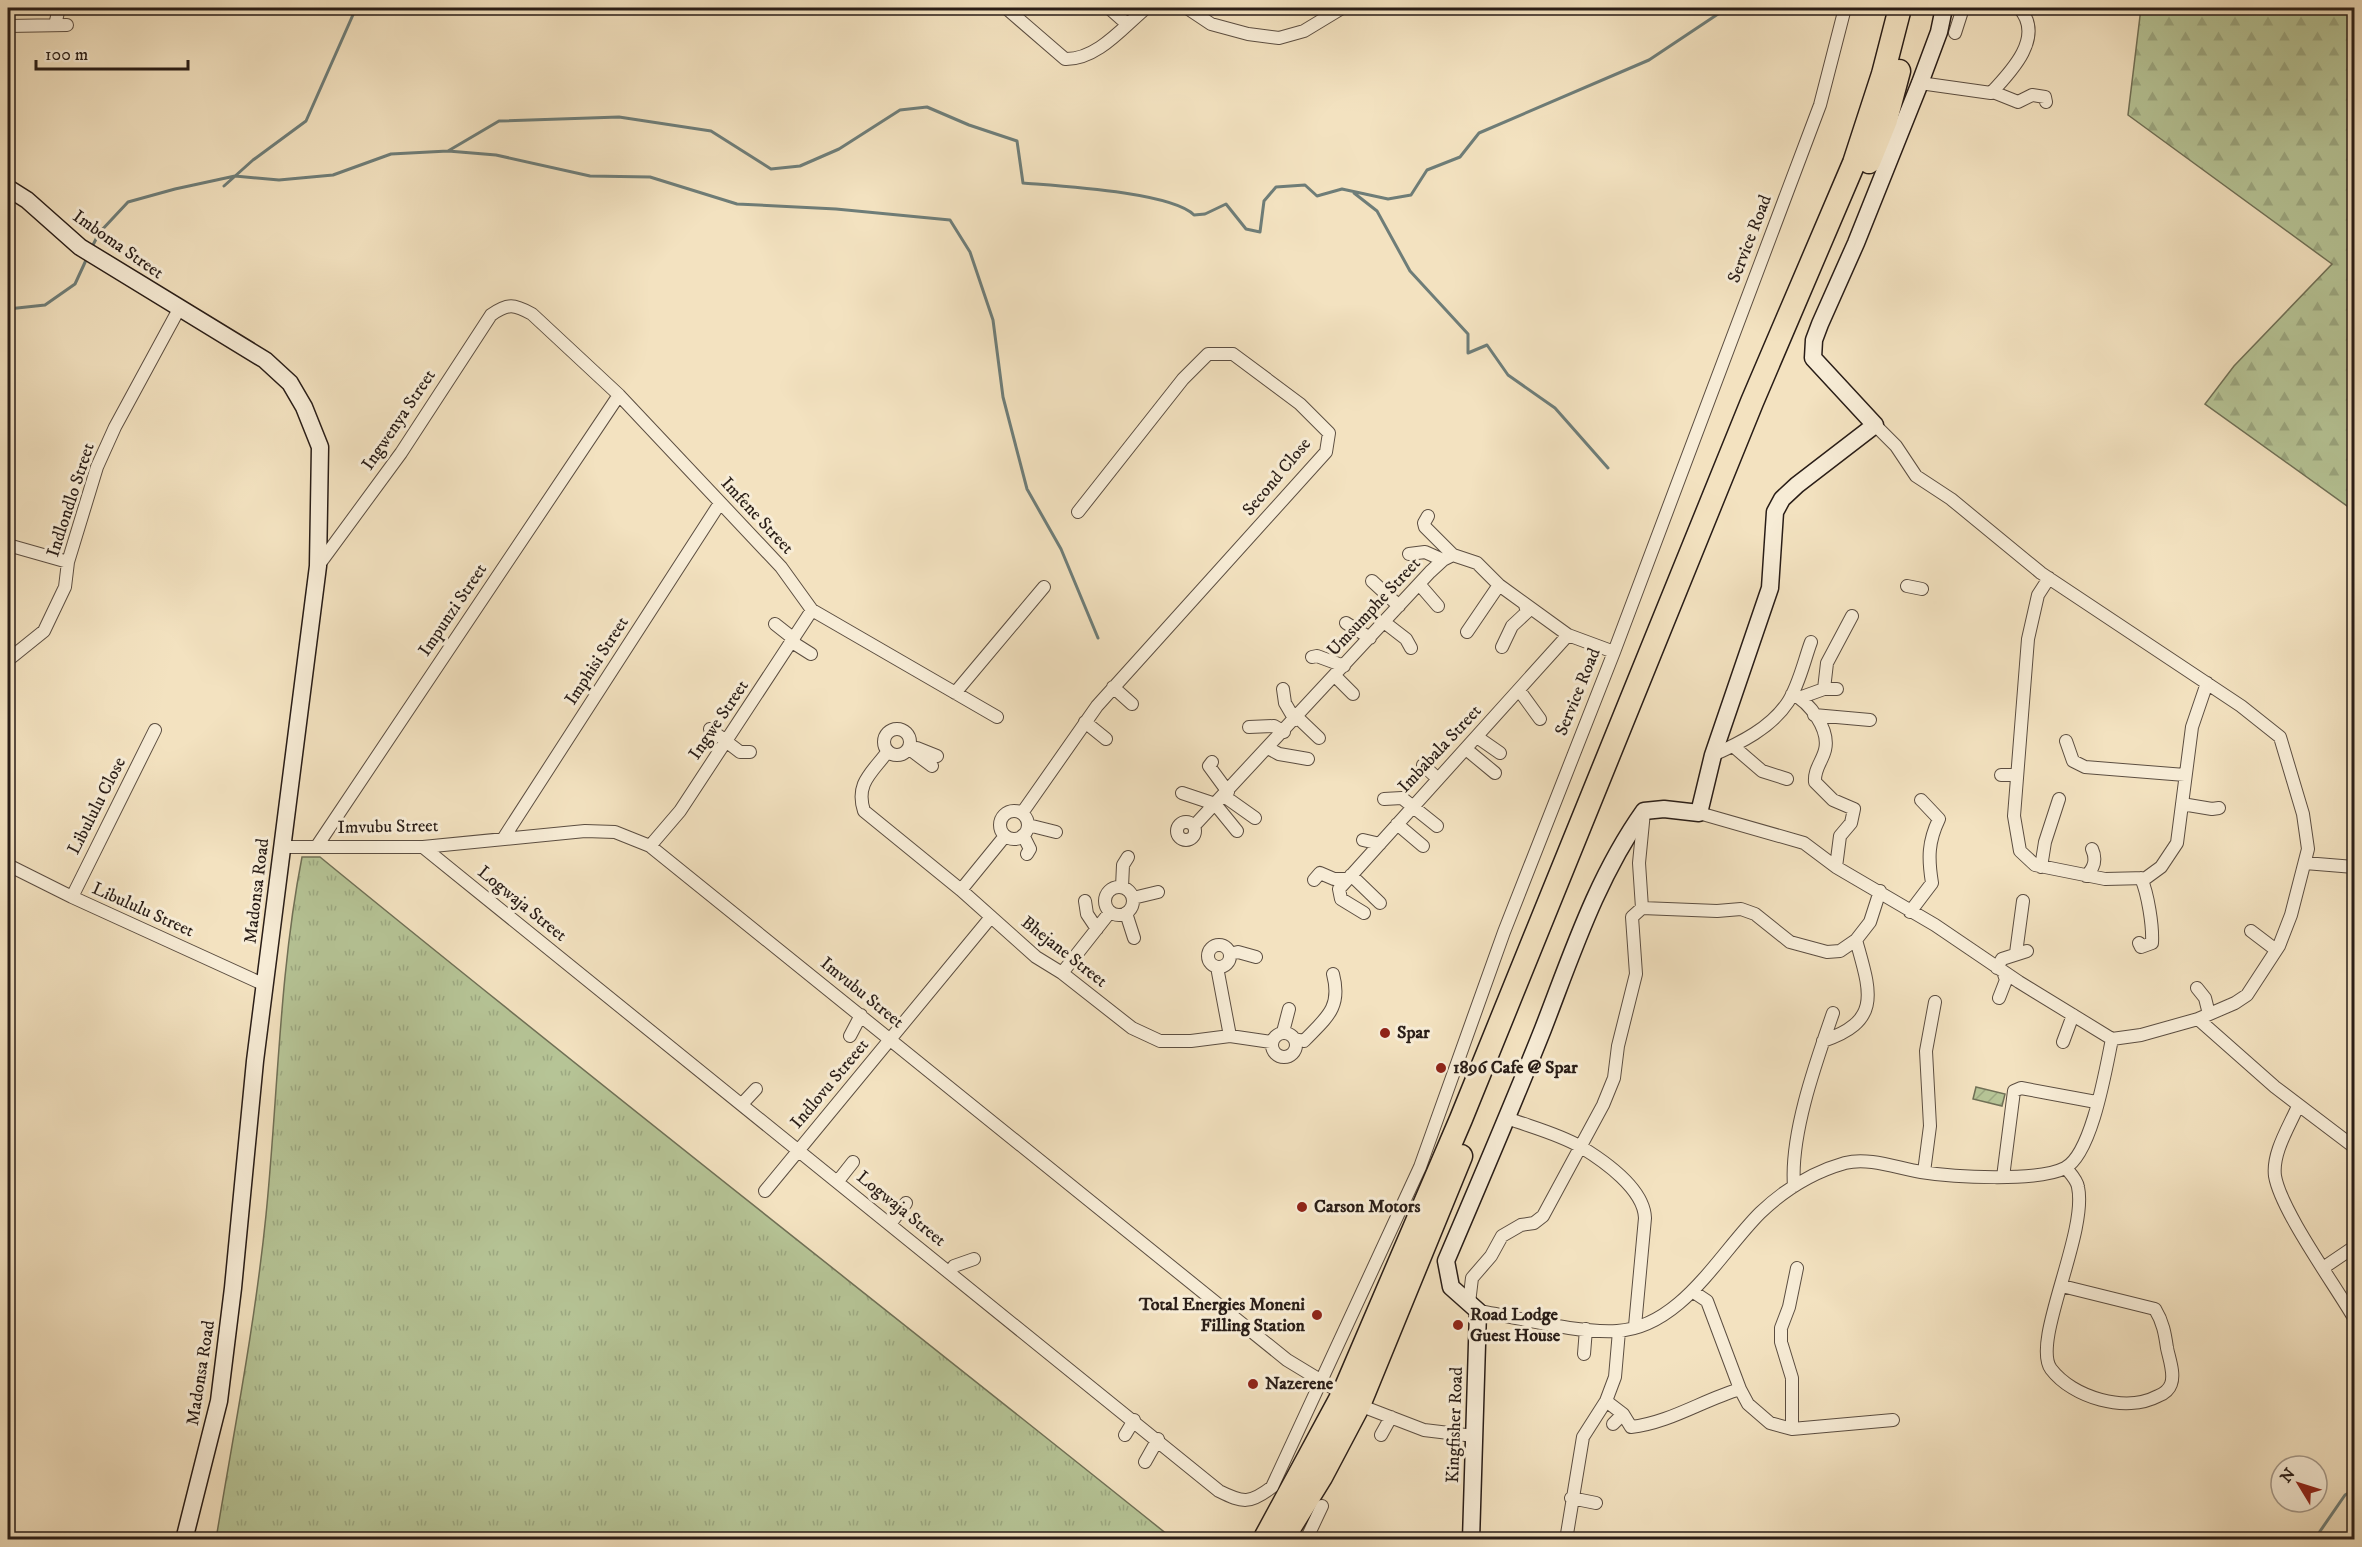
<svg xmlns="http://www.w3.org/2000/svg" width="2362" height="1547" viewBox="0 0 2362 1547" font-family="'IM FELL DW Pica',serif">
<defs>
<pattern id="grass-tufts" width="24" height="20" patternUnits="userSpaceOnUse" patternTransform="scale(1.5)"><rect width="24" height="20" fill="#b6c496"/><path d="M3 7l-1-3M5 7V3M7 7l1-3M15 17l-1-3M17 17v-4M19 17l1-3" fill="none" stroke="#9ca881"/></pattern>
<pattern id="forest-firs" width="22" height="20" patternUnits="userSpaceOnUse" patternTransform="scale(1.5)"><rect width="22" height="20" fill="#b6c496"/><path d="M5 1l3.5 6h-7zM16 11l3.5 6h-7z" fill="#9ca881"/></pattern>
<pattern id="garden-furrows" width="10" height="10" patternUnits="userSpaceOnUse" patternTransform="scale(1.5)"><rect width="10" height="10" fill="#b6c496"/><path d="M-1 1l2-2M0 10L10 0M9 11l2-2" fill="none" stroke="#9ca881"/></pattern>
</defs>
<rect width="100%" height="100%" fill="#f3e2c0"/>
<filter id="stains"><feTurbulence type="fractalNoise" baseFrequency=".00333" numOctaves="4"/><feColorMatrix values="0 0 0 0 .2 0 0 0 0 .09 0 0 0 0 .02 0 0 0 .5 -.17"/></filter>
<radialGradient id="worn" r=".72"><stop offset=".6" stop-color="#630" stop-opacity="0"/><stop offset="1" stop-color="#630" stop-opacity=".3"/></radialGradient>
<path fill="url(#grass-tufts)" stroke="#707056" stroke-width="1.5" d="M302 857H320C602 1088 889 1311 1173 1539H216C234 1431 255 1324 266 1215 278 1096 279 975 302 857Z"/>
<path fill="url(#forest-firs)" stroke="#707056" stroke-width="1.5" d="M2141 8H2354V511L2205 404 2234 366 2332 264 2128 115Z"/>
<path fill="url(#garden-furrows)" stroke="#707056" stroke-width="1.5" d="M1976 1087 2005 1094 2002 1106 1973 1099Z"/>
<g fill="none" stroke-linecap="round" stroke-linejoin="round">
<path stroke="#6e7d78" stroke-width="3" d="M448 151 499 121 619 117 711 131 771 169 800 166 839 149 900 110 927 107 969 125 1017 141 1023 183C1059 186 1171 192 1194 215L1205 214 1226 204 1246 229 1260 232 1264 201 1276 187 1305 185 1317 196 1342 189 1388 199 1411 195 1427 170 1460 157 1479 133 1649 60 1727 8
M224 186 253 160 306 121 356 8
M1354 193 1377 211 1410 271 1468 334V353L1487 345 1508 375 1555 408 1608 468
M91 249 99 233 128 202 175 189 235 176 279 180 333 175 391 154 448 151 496 155 590 176 650 177 737 204 836 209 950 220 970 252 993 320 1003 397 1027 489 1061 549 1098 638
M8 309 45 305 75 284 87 258
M2314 1540 2345 1495 2354 1490"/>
<g stroke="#5c4e41" stroke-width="14">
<path id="street" d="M1006 8 1065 59C1097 60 1123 27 1146 8
M1109 8 1127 24
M1187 8 1211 24 1248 34 1279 38 1304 31 1342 8
M55 25 59 8
M8 26 67 25
M1955 33 1963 8
M1920 83 1991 93C2012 71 2045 36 2019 8
M1993 92 2018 102 2032 95 2045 97 2046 102
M1428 516 1424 523 1425 527 1453 555
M8 545 68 562
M1409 554 1425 552 1443 560
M318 566 401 453 491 315C508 303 514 304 532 314L619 395 781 567 812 610 997 717
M2049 578 2038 595 2028 639 2014 816 2020 851 2035 865 2105 879 2146 878 2161 867 2177 843 2192 727 2207 683
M1372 581 1399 606
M1419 584 1438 606
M1907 586 1922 589
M1384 622 1406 639 1411 648
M1346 623 1370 638
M775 624 794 639
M1467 632 1499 585
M792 642 811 654
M1502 647 1512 626 1527 612 1525 605
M1312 657 1317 656 1344 666
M8 660 44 631 65 587 68 562 97 467 115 427 179 309
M1335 676 1353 694
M1113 687 1132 704
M1283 689 1285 703 1295 720
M1824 689 1827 663 1852 616
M1519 690 1540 719
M955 693 1044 587
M1792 694C1810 702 1830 730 1825 750 1822 762 1814 769 1815 782L1833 800 1854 809 1851 823 1840 836 1836 867
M1799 698 1824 689H1837
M1814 715 1870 720
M1297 717 1319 738
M1085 722 1106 739
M1249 727 1274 726 1284 732
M884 742a13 13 0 1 1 26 0a13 13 0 1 1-26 0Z
M710 729 740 752H750
M1477 737 1500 753
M2066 741 2073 761 2085 767 2185 775
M1733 746 1762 771 1787 779
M917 748 937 756
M1268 748 1279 754 1308 759
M1466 749 1495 773
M888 751C872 773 855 783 864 811L961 890 1036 957 1062 973 1132 1028 1160 1041H1191L1230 1036 1271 1042
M907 751H912L932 766
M1713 755C1740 743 1771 728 1788 702 1799 685 1804 661 1811 642
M1212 762 1209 766 1228 792
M1423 765 1438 779
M2001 775H2017
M1182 793 1215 804 1237 831
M1224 796 1255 818
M1384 799 1402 798 1437 826
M2182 804 2212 809 2219 808
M1000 825a14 14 0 1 1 28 0a14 14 0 1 1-28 0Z
M1022 813 1097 706 1326 452 1329 433 1300 404 1233 354H1208L1183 379 1078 512
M1699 813 1804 843 1836 867 1935 925 2019 982 2112 1039 2141 1035 2198 1019 2235 1003 2247 995 2279 946 2291 915 2308 849 2303 814 2280 737 2241 706 2041 573 1951 499 1916 476 1896 446 1875 425
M1177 831a9 9 0 1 1 18 0a9 9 0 1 1-18 0Z
M1397 824 1423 846
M1028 825 1056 832
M1194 826 1430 572 1443 560 1453 555 1477 563 1499 585 1568 635 1614 652
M1023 835 1030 849 1027 854
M503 839 720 503
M1363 840 1380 844
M317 846 619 395
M650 846 680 811 812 610
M283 847H423L585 831 615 832 650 846 1287 1360 1343 1394
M423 847 1219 1491C1243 1503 1250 1504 1272 1487L1420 1167 1504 932 1614 652 1820 105 1845 8
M2305 863 2354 867
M8 865 72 897 265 985
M2041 867 2045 842 2059 799
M1351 875 1380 903
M2086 876C2094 868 2097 860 2092 849
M1314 880 1320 873 1334 879H1347
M1105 901a14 14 0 1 1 28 0a14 14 0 1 1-28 0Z
M1122 887 1123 865 1128 857
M961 890 1005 836
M72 897 155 730
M1133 898 1158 892
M1085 901 1087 914 1097 929
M1642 908 1717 911 1741 909 1755 914 1790 942 1827 952 1840 951 1856 940 1870 922 1880 891
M1910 912 1932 883C1928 858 1928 842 1939 819L1921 800
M1126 913 1134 938
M1364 913 1341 899 1339 889 1568 635
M2251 931 2276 950
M2139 943 2141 947 2152 943C2153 926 2148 894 2141 878
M1208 956a11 11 0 1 1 22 0a11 11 0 1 1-22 0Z
M2016 953 2023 901
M1230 954 1238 952 1256 957
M1217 967 1230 1036
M1997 968 2002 959 2027 951
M1062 973 1110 912
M2197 988 2205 998 2209 1014
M1999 998 2006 980 2003 971
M2198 1019 2275 1087 2354 1147
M1283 1032 1289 1009
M1272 1045a12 12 0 1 1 24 0a12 12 0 1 1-24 0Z
M850 1036 861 1015
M1295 1039 1304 1041C1326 1018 1342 1008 1333 974
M1823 1041C1883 1021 1870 991 1856 940
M2063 1042 2073 1015
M742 1104 756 1089
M2298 1106C2289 1127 2272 1153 2275 1176 2281 1211 2335 1285 2354 1318
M1507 1118C1531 1127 1559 1134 1581 1147 1604 1161 1644 1189 1645 1218L1635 1326
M1924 1172 1930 1126 1926 1051 1935 1002
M2003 1177 2014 1091 2021 1088 2096 1102
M838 1181 853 1162
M1794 1186C1790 1134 1816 1062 1833 1013
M765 1191 991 917
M890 1224 906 1203
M2323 1268 2354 1247
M950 1272 954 1266 974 1259
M2062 1286 2155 1309C2163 1322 2165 1334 2167 1348 2169 1358 2175 1374 2171 1384 2169 1390 2163 1394 2158 1396 2126 1413 2073 1398 2051 1369 2031 1342 2088 1233 2078 1187 2077 1180 2070 1173 2066 1168
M1692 1291 1707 1301 1740 1389 1748 1404 1770 1423 1792 1429 1893 1420
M1469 1303 1472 1278 1491 1256 1502 1236 1521 1225 1534 1223 1543 1216 1603 1105 1614 1078 1618 1046 1636 974 1632 917 1642 908 1639 863 1644 812
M1478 1311C1523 1318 1572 1333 1617 1331 1681 1327 1719 1254 1760 1213 1784 1190 1813 1172 1845 1163 1869 1157 1897 1168 1921 1172 1952 1177 2038 1182 2065 1168 2092 1154 2106 1068 2112 1039
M1584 1354 1586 1329
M1606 1401 1623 1414 1631 1427C1669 1423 1703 1400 1740 1389
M1359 1405 1424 1430 1474 1436
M1613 1424 1623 1414
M1792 1429V1378L1781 1342V1328L1789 1307 1797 1268
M1125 1435 1134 1420
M1381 1435 1391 1417
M1145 1462 1158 1439
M1571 1498 1596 1503
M1306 1540 1322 1506
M1566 1540 1583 1437 1606 1401 1615 1377 1619 1331"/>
</g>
<g stroke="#291d17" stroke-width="19">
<path id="secondary" d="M8 188 27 200 80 247 265 360 290 383 304 407 320 447 318 566 255 1061 233 1288 219 1401 184 1540
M1471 1540 1478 1311 1451 1287 1446 1261C1479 1184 1512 1107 1543 1029 1572 954 1597 877 1644 811L1664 809 1699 813 1713 755 1770 588 1775 512 1782 499 1797 485 1875 425 1813 358 1814 340 1820 324 1856 243 1920 83 1939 32 1944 8"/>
</g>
<g stroke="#291d17" stroke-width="25">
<path id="highway" d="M1869 162 1886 120 1899 71
M1264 1540 1343 1394 1461 1119 1752 402 1854 163 1883 74 1900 8
M1282 1540 1321 1477 1359 1405 1461 1156"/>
</g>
<use href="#street" stroke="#f7ecd6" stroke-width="12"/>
<use href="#secondary" stroke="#f7ecd6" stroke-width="16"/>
<use href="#highway" stroke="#f3e2c0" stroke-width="22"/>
</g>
<g fill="#8f2418" stroke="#f7ecd6" stroke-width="2">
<circle cx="1385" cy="1033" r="6"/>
<circle cx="1441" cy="1068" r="6"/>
<circle cx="1302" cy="1207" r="6"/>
<circle cx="1317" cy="1315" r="6"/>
<circle cx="1458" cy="1325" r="6"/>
<circle cx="1253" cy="1384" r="6"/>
</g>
<g text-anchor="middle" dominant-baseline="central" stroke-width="6" stroke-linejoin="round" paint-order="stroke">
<g font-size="18" fill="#291d17" stroke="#f7ecd6">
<text transform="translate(1750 239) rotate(-69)">Service Road</text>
<text transform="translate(118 245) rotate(35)">Imboma Street</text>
<text transform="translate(399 420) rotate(-56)">Ingwenya Street</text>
<text transform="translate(1277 477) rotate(-50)">Second Close</text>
<text transform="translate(71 500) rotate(-72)">Indlondlo Street</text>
<text transform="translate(757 516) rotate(47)">Imfene Street</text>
<text transform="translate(1374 607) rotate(-47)">Umsumphe Street</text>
<text transform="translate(453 610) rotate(-56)">Impunzi Street</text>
<text transform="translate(597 661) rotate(-57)">Imphisi Street</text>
<text transform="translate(1578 692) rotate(-68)">Service Road</text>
<text transform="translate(719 720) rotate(-56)">Ingwe Street</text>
<text transform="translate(1440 749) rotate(-47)">Imbabala Street</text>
<text transform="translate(97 806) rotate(-63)">Libululu Close</text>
<text transform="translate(388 827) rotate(-1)">Imvubu Street</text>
<text transform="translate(257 891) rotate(-83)">Madonsa Road</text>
<text transform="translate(522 904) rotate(39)">Logwaja Street</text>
<text transform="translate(143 910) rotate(24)">Libululu Street</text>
<text transform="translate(1064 952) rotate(38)">Bhejane Street</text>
<text transform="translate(862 993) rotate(39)">Imvubu Street</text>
<text transform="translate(830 1084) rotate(-50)">Indlovu Streeet</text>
<text transform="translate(901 1209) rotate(39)">Logwaja Street</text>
<text transform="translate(201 1373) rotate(-81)">Madonsa Road</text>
<text transform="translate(1455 1425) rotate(-88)">Kingfisher Road</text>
</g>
<g font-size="18" font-weight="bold" fill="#291d17" stroke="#f7ecd6" text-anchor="start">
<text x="1397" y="1033">Spar</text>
<text x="1453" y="1068">1896 Cafe @ Spar</text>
<text x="1314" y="1207">Carson Motors</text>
<text x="1305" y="1305" text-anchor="end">Total Energies Moneni<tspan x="1305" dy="21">Filling Station</tspan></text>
<text x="1470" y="1315">Road Lodge<tspan x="1470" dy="21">Guest House</tspan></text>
<text x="1265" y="1384">Nazerene</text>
</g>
</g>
<rect width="2362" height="1547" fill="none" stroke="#f3e2c0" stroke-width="30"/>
<rect x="9" y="9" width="2344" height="1529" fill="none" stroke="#291d17" stroke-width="3"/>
<rect x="15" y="15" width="2332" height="1517" fill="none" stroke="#291d17" stroke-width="1.5"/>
<g transform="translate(2299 1484) rotate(308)"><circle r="28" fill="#f7ecd6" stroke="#a5998a" stroke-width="1.5"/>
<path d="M0-4.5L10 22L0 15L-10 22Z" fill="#8f2418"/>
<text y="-9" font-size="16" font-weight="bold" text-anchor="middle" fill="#291d17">N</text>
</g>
<path d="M36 60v9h152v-9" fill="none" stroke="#291d17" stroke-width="3"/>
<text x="45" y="60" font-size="18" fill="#291d17" stroke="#f7ecd6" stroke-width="4.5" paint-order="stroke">100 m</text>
<rect width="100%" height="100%" filter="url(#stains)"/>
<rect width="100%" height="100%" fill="url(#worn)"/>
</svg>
